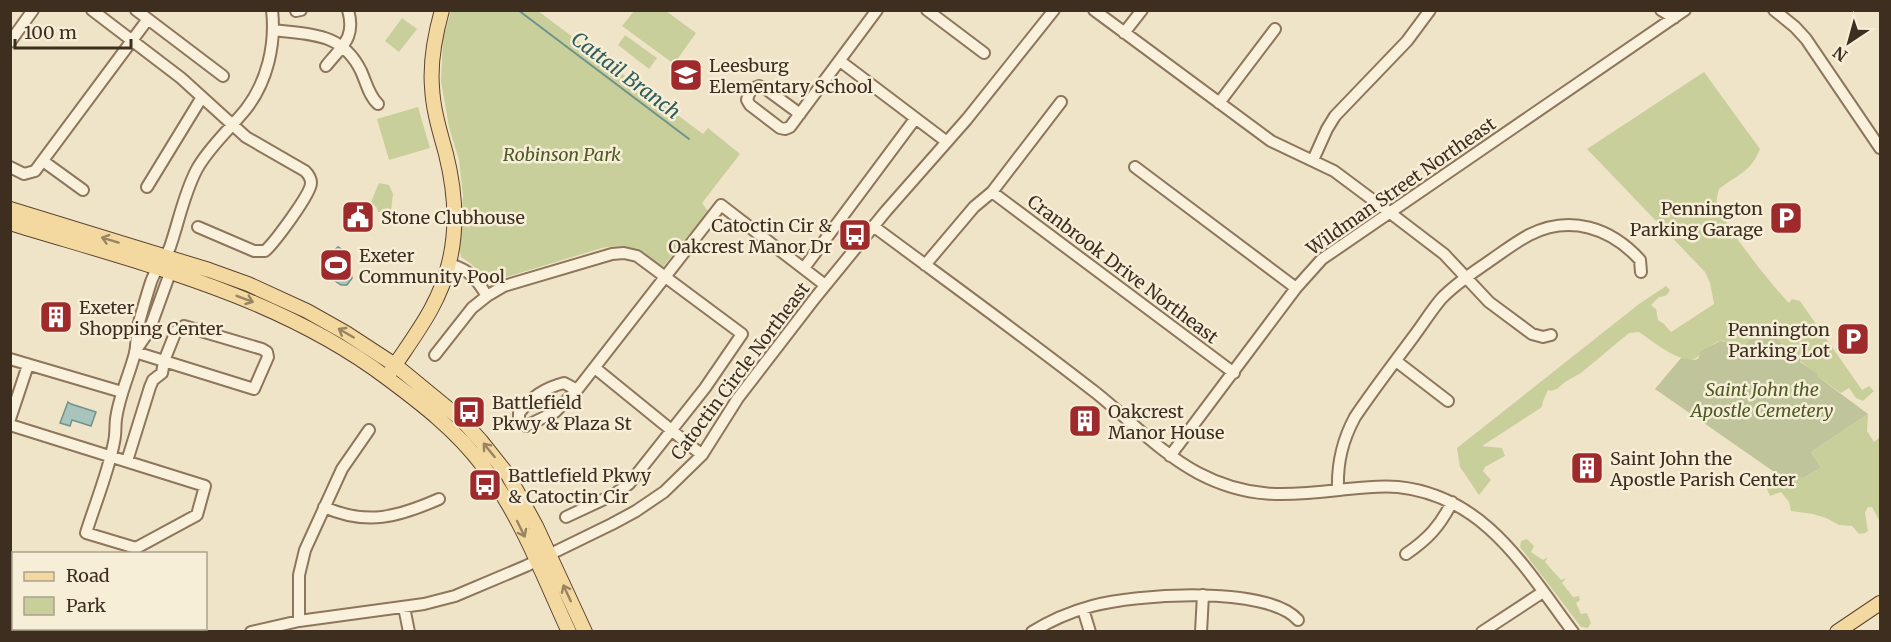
<svg xmlns="http://www.w3.org/2000/svg" width="1891" height="642" viewBox="0 0 1891 642" font-family="Merriweather,serif">
<rect width="100%" height="100%" fill="#f0e4c8"/>
<path fill="#c9cf9b" d="M451 11H538L703 134 708 128 740 154 702 203 708 211 662 268C639 251 632 243 602 248L490 282 470 263 461 257 459 247 463 196 459 160 449 127 441 81 443 38Z
M634 11H666L696 33 674 64 622 26Z
M402 18 417 29 399 52 385 41Z
M625 35 657 58 649 69 618 45Z
M1704 72 1760 149C1751 172 1737 175 1719 189 1718 193 1716 199 1717 203 1721 222 1774 288 1789 303L1792 299 1800 301 1862 390 1869 386 1874 391 1863 401 1856 398 1849 388 1841 393 1817 376V374L1800 361 1801 359 1781 345 1782 343 1763 328 1735 353C1733 350 1729 344 1726 342 1714 335 1701 361 1689 360 1671 357 1654 342 1639 332L1629 333 1581 373 1565 382 1557 389 1551 391 1548 390 1543 401 1542 407 1482 446 1502 448 1505 456 1485 467 1483 471 1491 480 1479 495 1460 467 1457 448 1639 304 1666 286 1670 290C1668 295 1664 297 1659 297L1651 305 1656 309 1658 320 1664 324 1671 332 1714 304 1710 283 1705 272 1587 149Z
M418 107 430 148 389 160 377 119Z
M379 183 389 185 393 194 391 211 378 212 377 208 371 202Z
M1868 414 1867 431 1874 442 1880 437V522L1872 507H1868L1865 513 1868 531 1865 533 1859 534 1852 526 1839 525 1826 518 1813 514 1791 511 1789 502 1781 492 1770 496 1766 487V480L1780 476 1803 478 1821 468 1811 452Z
M1527 539 1534 546 1531 552 1543 560 1548 557 1545 562 1561 580 1566 578 1562 583 1573 597 1579 596 1580 600 1576 603 1581 614 1587 613 1591 623 1588 628 1581 627 1520 547 1521 541Z"/>
<path fill="#bfc49a" d="M1763 328 1782 343 1781 345 1801 359 1800 362 1818 374 1817 376 1868 414 1811 452 1821 468 1803 478 1780 476 1655 389 1681 358 1694 360 1698 359 1701 351 1720 341 1726 342 1735 353Z"/>
<path fill="#a9c4bc" stroke="#6f938a" stroke-width="1.5" d="M338 247 351 255 346 269 351 274 352 278 347 285H341L322 272 329 255Z
M68 402 71 404 96 412 91 426 72 420 70 426 60 423Z"/>
<g fill="none" stroke-linecap="round" stroke-linejoin="round">
<path stroke="#6f938a" stroke-width="2" d="M518 10 689 139"/>
<g stroke="#8d765c" stroke-width="14">
<path id="minor" d="M92 10 181 78 246 137 305 171C308 174 311 178 311 183 311 194 274 243 265 251H254L198 227
M136 10 223 76
M927 10 984 53
M1094 10 1271 141 1334 171 1389 212 1444 254 1489 302 1532 334 1543 337 1551 335
M1661 10 1674 18
M1774 10 1795 27 1806 39 1880 148
M296 11 301 10
M273 30C311 35 342 32 361 71 366 82 369 96 378 104
M1124 33 1142 10
M10 42 33 10
M840 61 947 142
M326 66C342 46 356 38 348 10
M1219 103 1275 29
M800 114 766 89 759 86C751 89 749 92 747 100L750 105 780 128 785 129 790 127 877 10
M1313 160 1327 129 1335 116 1407 41 1430 10
M43 161 83 190
M10 167 24 174 35 171 148 19
M1135 167 1296 288
M147 187 202 97
M992 192 1234 373
M873 226C947 281 1022 335 1095 392 1129 419 1159 452 1198 473 1247 499 1286 496 1339 490 1358 488 1378 485 1398 487 1485 496 1525 568 1573 632
M449 264C470 270 476 278 487 296
M925 265 974 207 992 192 1061 102
M804 268 915 119
M184 326 262 349 267 352 268 357 254 389 164 361 176 331Z
M136 350 149 331 170 273 169 266
M435 355 472 308 487 296 504 286 612 254 624 253 637 256 742 334 705 388 629 484 613 495 566 517
M10 359 122 392
M1396 361 1448 401
M595 368 702 455
M564 383 577 390 555 412 526 426 519 422V413C532 397 544 388 564 383Z
M577 390 721 205 825 285
M10 419 28 365
M10 425 205 486 197 515 136 548 86 533C95 504 109 470 114 442 116 434 115 426 116 419 119 396 129 376 135 353 137 344 136 335 138 326 142 312 146 297 151 282 155 269 165 260 170 247 179 221 184 193 197 169 209 147 230 129 246 109 267 82 276 45 272 10
M1170 456 1296 288 1322 259 1685 10
M127 461 150 387 153 380 162 373 164 361 135 352
M1338 490C1337 463 1342 441 1355 417 1374 389 1394 363 1414 336 1423 324 1431 311 1441 299 1456 283 1474 272 1491 260 1504 251 1516 242 1529 235 1570 214 1611 228 1640 260L1641 272
M324 507C367 526 398 517 439 499
M1406 554C1428 539 1440 526 1452 502
M404 607 409 632
M1083 609 1090 632
M299 621V575L305 550 342 469 369 430
M10 625 14 626
M21 628 30 632
M251 632 299 621 424 604 455 596 526 566 612 524 636 511 664 492 702 455 738 398 815 298 886 211 967 119 1054 10
M1032 632C1051 620 1070 612 1092 606 1135 594 1267 585 1298 620
M1201 632 1203 595
M1482 632 1543 592"/>
</g>
<g stroke="#5b4430" stroke-width="16">
<path id="major" d="M10 209 209 270 248 284 307 311 346 333 395 365 462 420 481 441 508 475 536 526 585 632
M10 223C140 263 277 295 387 378 422 404 457 431 483 466 521 516 543 576 569 632
M391 371C414 336 440 304 449 263 458 227 455 190 446 154 440 132 433 110 432 87 430 62 435 35 442 10
M1837 632 1880 603"/>
</g>
<use href="#minor" stroke="#faf1dc" stroke-width="10"/>
<use href="#major" stroke="#f3d9a0" stroke-width="14"/>
</g>
<defs><path id="oneway-shaft" d="M-6 0H5M1.5-3L5.5 0L1.5 3" fill="none" stroke-width="1.6" stroke-linecap="round" stroke-linejoin="round" transform="scale(1.5)"/></defs>
<g stroke="#988460">
<use href="#oneway-shaft" transform="translate(110 240) rotate(-163)"/>
<use href="#oneway-shaft" transform="translate(245 299) rotate(21)"/>
<use href="#oneway-shaft" transform="translate(346 333) rotate(-150)"/>
<use href="#oneway-shaft" transform="translate(489 450) rotate(-129)"/>
<use href="#oneway-shaft" transform="translate(521 529) rotate(64)"/>
<use href="#oneway-shaft" transform="translate(567 593) rotate(-115)"/>
</g>
<defs>
<g id="school-square" transform="scale(1.725)"><rect x="-9" y="-9" width="18" height="18" rx="4" fill="#9e2a2b" stroke="#f7eed8"/><path d="M0-5L7-2L0 1L-7-2ZM-4 1L0 2.5L4 1V4Q0 6-4 4Z" fill="#fff"/></g>
<g id="civic-square" transform="scale(1.725)"><rect x="-9" y="-9" width="18" height="18" rx="4" fill="#9e2a2b" stroke="#f7eed8"/><path d="M-.6-6.5H3V-4.5H.6V-3L4-1V1h2V6H-6V1h2V-1L-.6-3ZM-1.2 2.5V6h2.4V2.5Z" fill="#fff"/></g>
<g id="parking-square" transform="scale(1.725)"><rect x="-9" y="-9" width="18" height="18" rx="4" fill="#9e2a2b" stroke="#f7eed8"/><path d="M-3.5-5.5H1a3.5 3.5 0 0 1 0 7H-1V5.5H-3.5ZM-1-3.4V-.6H.8a1.4 1.4 0 0 0 0-2.8Z" fill="#fff"/></g>
<g id="bus-square" transform="scale(1.725)"><rect x="-9" y="-9" width="18" height="18" rx="4" fill="#9e2a2b" stroke="#f7eed8"/><path d="M-5-6H5V4H4V6H2V4H-2V6H-4V4H-5ZM-3.5-4V0h7V-4ZM-3.5 1.2v1.5H-2V1.2ZM2 1.2v1.5H3.5V1.2Z" fill="#fff"/></g>
<g id="stadium-square" transform="scale(1.725)"><rect x="-9" y="-9" width="18" height="18" rx="4" fill="#9e2a2b" stroke="#f7eed8"/><path d="M0-5a6.5 5 0 1 0 0 10a6.5 5 0 1 0 0-10ZM-3.5-1.8h7v3.6h-7Z" fill="#fff"/></g>
<g id="building-square" transform="scale(1.725)"><rect x="-9" y="-9" width="18" height="18" rx="4" fill="#9e2a2b" stroke="#f7eed8"/><path d="M-4-6H4V6H1V3H-1V6H-4ZM-2.5-4.3h1.7v1.8h-1.7ZM.8-4.3h1.7v1.8H.8ZM-2.5-1h1.7V.8h-1.7ZM.8-1h1.7V.8H.8Z" fill="#fff"/></g>
</defs>
<g fill-rule="evenodd">
<use href="#school-square" x="686" y="75"/>
<use href="#civic-square" x="358" y="217"/>
<use href="#parking-square" x="1786" y="218"/>
<use href="#bus-square" x="855" y="235"/>
<use href="#stadium-square" x="336" y="265"/>
<use href="#building-square" x="56" y="317"/>
<use href="#parking-square" x="1853" y="339"/>
<use href="#bus-square" x="469" y="412"/>
<use href="#building-square" x="1085" y="421"/>
<use href="#building-square" x="1587" y="468"/>
<use href="#bus-square" x="485" y="485"/>
</g>
<g text-anchor="middle" dominant-baseline="central" stroke-width="5" stroke-linejoin="round" paint-order="stroke">
<g font-size="18" fill="#3d2e20" stroke="#f7eed8" text-anchor="start">
<text x="709" y="65">Leesburg<tspan x="709" dy="21">Elementary School</tspan></text>
<text x="1763" y="208" text-anchor="end">Pennington<tspan x="1763" dy="21">Parking Garage</tspan></text>
<text x="381" y="217">Stone Clubhouse</text>
<text x="832" y="225" text-anchor="end">Catoctin Cir &amp;<tspan x="832" dy="21">Oakcrest Manor Dr</tspan></text>
<text x="359" y="255">Exeter<tspan x="359" dy="21">Community Pool</tspan></text>
<text x="79" y="307">Exeter<tspan x="79" dy="21">Shopping Center</tspan></text>
<text x="1830" y="329" text-anchor="end">Pennington<tspan x="1830" dy="21">Parking Lot</tspan></text>
<text x="492" y="402">Battlefield<tspan x="492" dy="21">Pkwy &amp; Plaza St</tspan></text>
<text x="1108" y="411">Oakcrest<tspan x="1108" dy="21">Manor House</tspan></text>
<text x="1610" y="458">Saint John the<tspan x="1610" dy="21">Apostle Parish Center</tspan></text>
<text x="508" y="475">Battlefield Pkwy<tspan x="508" dy="21">&amp; Catoctin Cir</tspan></text>
</g>
<g font-size="18" font-style="italic" fill="#4d5a26" stroke="#f7eed8">
<text x="562" y="154">Robinson Park</text>
<text x="1762" y="389">Saint John the<tspan x="1762" dy="21">Apostle Cemetery</tspan></text>
</g>
<g font-size="18" fill="#3d2e20" stroke="#f7eed8">
<text transform="translate(1401 186) rotate(-35)">Wildman Street Northeast</text>
<text transform="translate(1123 269) rotate(37)">Cranbrook Drive Northeast</text>
<text transform="translate(740 371) rotate(-53)">Catoctin Circle Northeast</text>
</g>
<g font-size="20" font-style="italic" fill="#2f5d5a" stroke="#f7eed8">
<text transform="translate(626 75) rotate(37)">Cattail Branch</text>
</g>
</g>
<rect width="1891" height="642" fill="none" stroke="#3d2e20" stroke-width="24"/>
<rect x="12" y="552" width="195" height="78" fill="#f7eed8" stroke="#ada18e" stroke-width="1.5"/>
<rect x="24" y="572" width="30" height="9" fill="#f3d9a0" stroke="#ada18e" stroke-width="1.5"/>
<text x="66" y="582" font-size="18" fill="#3d2e20">Road</text>
<rect x="24" y="597" width="30" height="18" fill="#c9cf9b" stroke="#ada18e" stroke-width="1.5"/>
<text x="66" y="612" font-size="18" fill="#3d2e20">Park</text>
<g transform="translate(1849 42) rotate(216)" stroke="#f7eed8" stroke-width="4.5" paint-order="stroke">
<path d="M0-4.5L10 22L0 15L-10 22Z" fill="#3d2e20"/>
<text y="-9" font-size="16" font-weight="bold" text-anchor="middle" fill="#3d2e20">N</text>
</g>
<path d="M15 39v9h116v-9" fill="none" stroke="#3d2e20" stroke-width="3"/>
<text x="24" y="39" font-size="18" fill="#3d2e20" stroke="#f7eed8" stroke-width="4.5" paint-order="stroke">100 m</text>
</svg>
